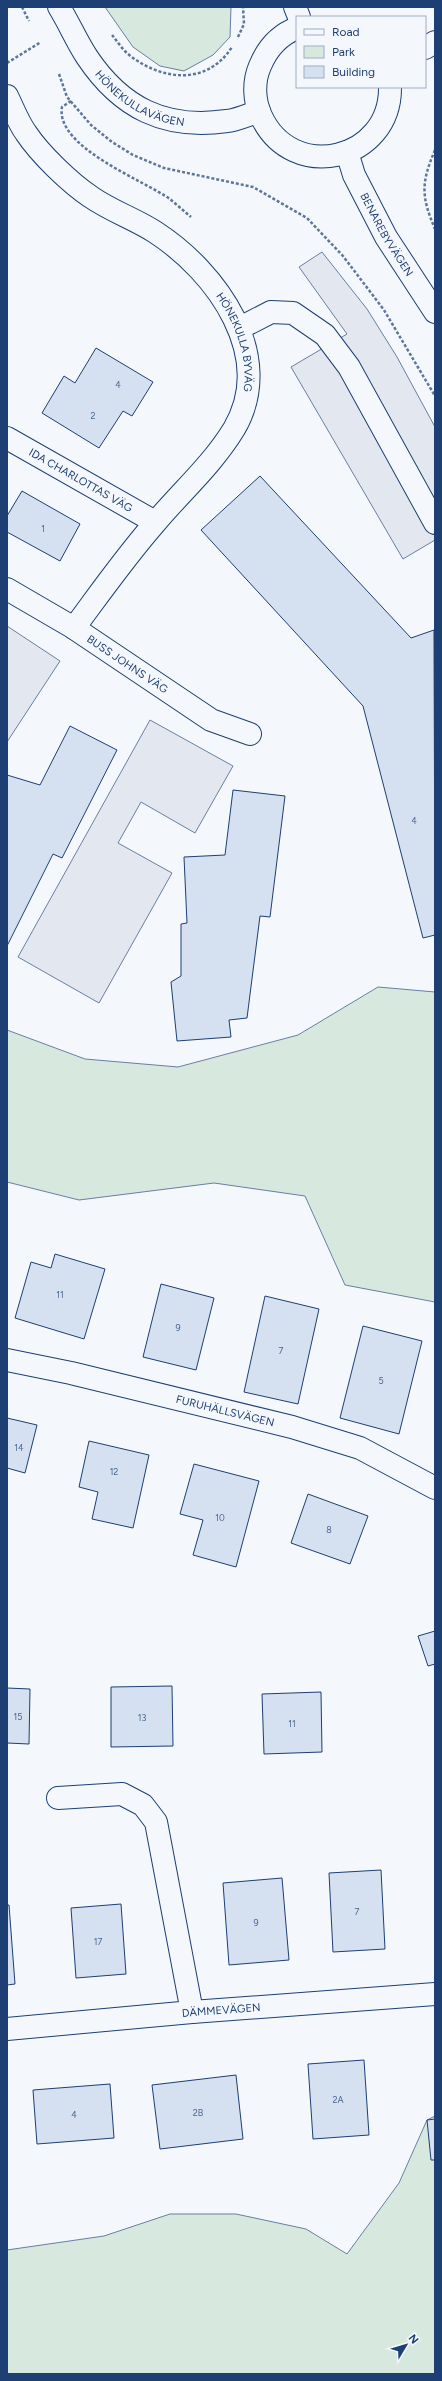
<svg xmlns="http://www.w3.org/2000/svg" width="442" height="2381" viewBox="0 0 442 2381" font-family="Figtree,sans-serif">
<rect width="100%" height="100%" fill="#f4f7fb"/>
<path fill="#d7e8df" stroke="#687fa3" d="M105 7H231L230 37 213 55 184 71 160 66 133 47Z
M378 987 435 992V1302L345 1285 305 1196 214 1183 79 1200 7 1182V1030L85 1059 178 1067 298 1035Z
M435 2116V2374H7V2250L104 2236 170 2214H236L306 2229 347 2254 399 2183 427 2120Z"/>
<path fill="#e3e8f0" stroke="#687fa3" d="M322 252 367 309 397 357 435 427V540L403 559 291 367 347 334 299 267Z
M7 626 60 661 7 742Z
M150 720 233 766 195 833 141 802 118 843 172 873 99 1003 18 957Z"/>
<path fill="#d5e0f0" stroke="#1d3f73" d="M96 348 153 382 132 416 123 411 99 448 42 413 64 376 75 383Z
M260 476 411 638 434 630 435 935 423 938 363 706 201 530Z
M22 491 80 524 60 561 7 532V516Z
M70 726 117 750 62 858 53 854 7 946V775L40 785Z
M233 790 285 796 270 917 260 916 247 1018 229 1020 231 1037 177 1041 171 982 181 976V924L187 923 184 857 225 855Z
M55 1254 105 1269 84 1339 15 1318 31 1262 51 1268Z
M161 1284 214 1298 196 1370 143 1357Z
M265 1296 319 1309 298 1404 244 1392Z
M363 1326 422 1341 399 1434 340 1418Z
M7 1418 37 1425 25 1473 7 1468Z
M89 1441 149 1455 133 1528 92 1519 98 1492 79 1487Z
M194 1464 259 1481 236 1567 193 1555 203 1520 180 1514Z
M308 1494 368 1516 350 1564 291 1543Z
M435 1631V1664L428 1666 418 1636Z
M172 1686 173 1746 111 1747V1687Z
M7 1688 30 1689 29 1744 7 1743Z
M321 1692 322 1752 264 1754 262 1694Z
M381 1870 385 1949 333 1952 329 1873Z
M282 1878 289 1960 229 1965 223 1883Z
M121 1904 126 1974 76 1978 71 1908Z
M7 1905H9L15 1984 7 1985Z
M364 2060 369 2135 313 2139 308 2064Z
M236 2075 243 2139 160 2149 152 2085Z
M110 2084 114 2138 37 2144 33 2090Z
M435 2119V2160H431L427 2120Z"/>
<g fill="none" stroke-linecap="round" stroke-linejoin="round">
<g stroke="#1d3f73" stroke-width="24">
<g id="minor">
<path id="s1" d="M59 7C69 23 77 42 87 57 121 108 165 130 227 121 237 120 248 115 259 111"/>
<path d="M295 7 299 17"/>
<path d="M297 28C279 35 267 49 260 66 253 82 254 101 261 116 292 184 391 161 390 87"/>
<path d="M425 48 435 42"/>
<path id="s2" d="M7 96C13 108 18 122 26 133 40 154 70 183 91 197 111 211 135 219 155 232 217 272 277 356 234 429 212 465 181 492 155 523 126 556 100 593 74 628"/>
<path id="s3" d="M347 152 354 175 386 237 435 312"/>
<path d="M240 328 271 312 293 313 325 335 349 367 435 523"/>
<path id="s4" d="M7 438 155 522"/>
<path id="s5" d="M7 589 74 628 211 720 250 734"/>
<path id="s6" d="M7 1360 71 1373 292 1427 360 1448 435 1488"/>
<path d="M58 1798 122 1794 143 1805 156 1822 192 2012"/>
<path id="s7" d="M7 2029 192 2012 435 1994"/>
</g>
</g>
<path stroke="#5e769c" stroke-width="2.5" stroke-dasharray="3 2" stroke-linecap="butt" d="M22 7 29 21
M112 35C117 41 122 49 128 54 161 81 207 86 232 47
M238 37 244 24 243 7
M7 63 41 42
M59 74 67 97 91 125 112 142 133 155 164 168 253 187 307 218 343 256 384 310 435 396
M71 101 62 107C55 147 143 180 170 199 177 205 184 211 191 217
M435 150C421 183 421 196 435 229"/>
<use href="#minor" stroke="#f4f7fb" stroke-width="22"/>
</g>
<g text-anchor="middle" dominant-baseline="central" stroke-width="3" stroke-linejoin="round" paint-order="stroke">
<g font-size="9" fill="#4b6792">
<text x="118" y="384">4</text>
<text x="93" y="415">2</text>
<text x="43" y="528">1</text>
<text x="414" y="820">4</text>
<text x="60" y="1294">11</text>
<text x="178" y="1327">9</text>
<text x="281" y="1350">7</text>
<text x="381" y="1380">5</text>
<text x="19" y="1447">14</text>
<text x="114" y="1471">12</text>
<text x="220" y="1517">10</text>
<text x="329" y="1529">8</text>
<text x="18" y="1716">15</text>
<text x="142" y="1717">13</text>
<text x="292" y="1723">11</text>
<text x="357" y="1911">7</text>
<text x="256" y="1922">9</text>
<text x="98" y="1941">17</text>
<text x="338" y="2099">2A</text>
<text x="198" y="2112">2B</text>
<text x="74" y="2114">4</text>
</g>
<g font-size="11" fill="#1d3f73" stroke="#f4f7fb">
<text stroke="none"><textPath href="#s1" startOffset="127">HÖNEKULLAVÄGEN</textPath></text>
<text stroke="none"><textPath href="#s3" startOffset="92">BENAREBYVÄGEN</textPath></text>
<text stroke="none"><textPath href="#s2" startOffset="348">HÖNEKULLA BYVÄG</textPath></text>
<text stroke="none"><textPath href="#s4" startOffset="85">IDA CHARLOTTAS VÄG</textPath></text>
<text stroke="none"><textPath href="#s5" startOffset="142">BUSS JOHNS VÄG</textPath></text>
<text stroke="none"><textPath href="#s6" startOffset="224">FURUHÄLLSVÄGEN</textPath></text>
<text stroke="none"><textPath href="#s7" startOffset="215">DÄMMEVÄGEN</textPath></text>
</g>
</g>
<rect width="442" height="2381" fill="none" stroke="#1d3f73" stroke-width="16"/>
<rect x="296" y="16" width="130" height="72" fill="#f4f7fb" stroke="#9eadc5"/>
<rect x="304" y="29" width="20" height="6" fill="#f4f7fb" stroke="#9eadc5"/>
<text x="332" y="36" font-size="12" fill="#1d3f73">Road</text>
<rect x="304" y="46" width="20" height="12" fill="#d7e8df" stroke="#9eadc5"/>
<text x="332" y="56" font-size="12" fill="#1d3f73">Park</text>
<rect x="304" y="66" width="20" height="12" fill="#d5e0f0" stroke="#9eadc5"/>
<text x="332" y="76" font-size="12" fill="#1d3f73">Building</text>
<g transform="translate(406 2345) rotate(52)" stroke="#f4f7fb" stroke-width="3" paint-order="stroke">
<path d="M0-3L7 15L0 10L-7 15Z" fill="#1d3f73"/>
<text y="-6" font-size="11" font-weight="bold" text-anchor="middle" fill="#1d3f73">N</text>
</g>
</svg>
